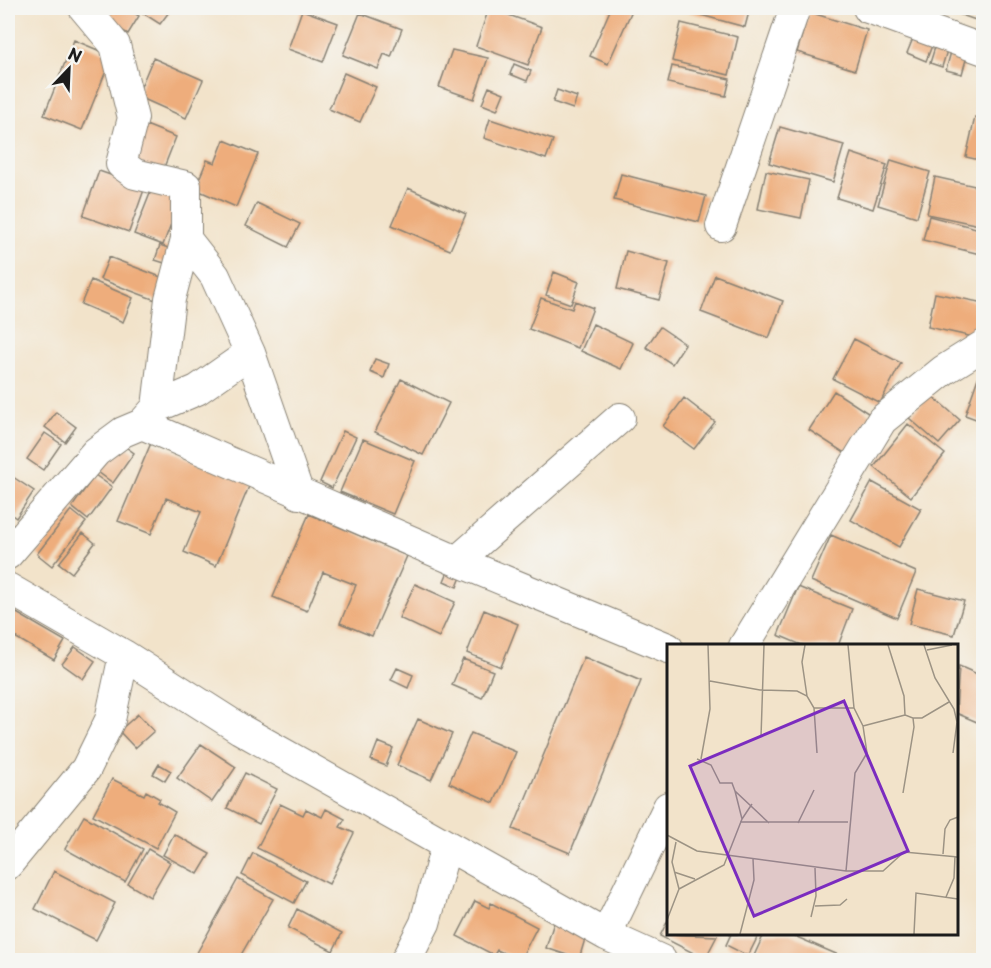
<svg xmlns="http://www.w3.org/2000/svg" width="991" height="968" viewBox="0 0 991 968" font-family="'Playpen Sans',sans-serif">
<rect width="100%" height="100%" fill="#f6f6f2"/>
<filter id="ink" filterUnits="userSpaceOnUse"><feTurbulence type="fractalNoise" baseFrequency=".0167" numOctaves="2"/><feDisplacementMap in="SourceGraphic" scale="12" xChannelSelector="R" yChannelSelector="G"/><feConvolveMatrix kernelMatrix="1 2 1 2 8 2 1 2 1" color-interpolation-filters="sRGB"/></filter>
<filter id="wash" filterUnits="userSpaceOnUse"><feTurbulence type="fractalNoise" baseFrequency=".008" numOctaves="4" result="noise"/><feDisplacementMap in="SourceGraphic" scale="24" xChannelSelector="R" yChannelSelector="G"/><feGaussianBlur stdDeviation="1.35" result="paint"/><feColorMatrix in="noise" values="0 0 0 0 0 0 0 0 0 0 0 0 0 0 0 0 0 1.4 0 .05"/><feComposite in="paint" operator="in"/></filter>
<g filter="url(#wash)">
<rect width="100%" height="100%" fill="#f2e3ca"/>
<g id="blocks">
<path fill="#eead7b" d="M108 8H126L139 16 128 34 101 18Z
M135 8H172L160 24Z
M489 8 542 27 528 65 476 46Z
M611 8H633L608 64 590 56Z
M687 8H750L745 27 686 11Z
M951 8H984V23L950 11Z
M302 10 338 23 323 62 288 49Z
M809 12 867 30 855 70 797 52Z
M360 13 402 29 391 57 384 54 378 69 343 55Z
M681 23 738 37 729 75 672 61Z
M914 36 933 43 926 61 907 53Z
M74 40 112 56 82 130 44 115Z
M936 44 948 47 942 67 930 63Z
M952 48 968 52 962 74 946 70Z
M452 50 488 58 474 99 439 87Z
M153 58 203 80 186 118 137 96Z
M514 64 531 71 527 81 510 74Z
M672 66 730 79 726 96 668 83Z
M344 73 376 87 360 122 329 109Z
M489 87 504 93 497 110 482 104Z
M557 90 577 97 573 109 553 102Z
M984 93V115L977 113Z
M975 117 984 119V161L966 157Z
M490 119 553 140 546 159 484 138Z
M146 125 176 137 161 175 131 163Z
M780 127 844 145 833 182 769 163Z
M224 140 258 154 236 207 195 189 207 160 215 163Z
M851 153 887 165 873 209 837 198Z
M891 160 930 172 917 217 878 205Z
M99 171 145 187 129 232 83 216Z
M766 171 809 180 801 218 758 209Z
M621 174 706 196 699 222 614 200Z
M935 177 984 188V226L927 214Z
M153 186 181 197 163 245 134 234Z
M408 188 466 214 450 250 392 225Z
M257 203 300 224 288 247 246 226Z
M929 216 984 230V255L923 240Z
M160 245 179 252 174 266 155 260Z
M626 251 669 263 659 300 617 289Z
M109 257 166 279 158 301 100 279Z
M554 272 579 282 571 304 546 295Z
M715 275 783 301 769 338 701 312Z
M91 280 133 298 123 322 81 304Z
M935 293 984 303 978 338 928 327Z
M541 298 572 309 575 301 593 308 578 348 529 329Z
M593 324 633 343 621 369 581 351Z
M660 327 685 344 672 364 646 347Z
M854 339 901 363 880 403 833 379Z
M375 359 389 364 384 378 370 372Z
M978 378 984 380V422L965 415Z
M401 379 449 403 423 455 375 432Z
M834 391 871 415 846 454 809 430Z
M930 394 960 420 939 444 909 418Z
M684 398 715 422 694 449 663 426Z
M56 412 76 427 65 442 45 427Z
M908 424 945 454 911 497 874 467Z
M343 431 356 437 332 488 320 482Z
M45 433 61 444 43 470 27 459Z
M363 439 415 461 393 514 340 492Z
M119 442 134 453 113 483 98 472Z
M151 443 250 484 216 566 184 552 201 512 166 498 151 534 118 521Z
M95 475 112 487 88 520 72 507Z
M13 477 34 491 16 518 8 512V485Z
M872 482 921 509 899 547 851 520Z
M71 510 86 522 52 566 37 554Z
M309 514 407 556 372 636 340 623 356 585 323 572 307 611 273 597Z
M83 533 95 543 72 573 59 563Z
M831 535 916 572 897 618 811 581Z
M450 567 463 572 457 587 444 581Z
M415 584 455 602 439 637 399 618Z
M798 587 852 609 838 646H804L778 635Z
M918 589 964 601 954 635 909 624Z
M8 608 65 641 54 660 8 633Z
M484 610 518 624 501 667 467 653Z
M75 647 95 661 83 679 62 664Z
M584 657 641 681 570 853 513 829Z
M463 659 493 671 482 698 452 685Z
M959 666 984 677V725L956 713Z
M397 668 413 675 408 688 391 680Z
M138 714 154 731 135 748 119 731Z
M418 719 452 734 431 780 397 765Z
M471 733 516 752 494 803 449 783Z
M378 742 393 748 386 766 371 760Z
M201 744 236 767 212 802 177 778Z
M159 764 171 771 165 781 153 774Z
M245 773 277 789 259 824 227 808Z
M112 779 144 795 146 791 160 799 158 802 175 812 156 848 93 815Z
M280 804 303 815 306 809 322 817 326 809 345 819 340 827 354 833 329 884 257 848Z
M84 816 143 849 125 882 65 849Z
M174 834 210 854 198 874 163 855Z
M148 849 170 862 150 897 128 884Z
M253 853 306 881 294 903 242 875Z
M54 871 115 903 96 940 35 909Z
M238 879 273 899 238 960H193Z
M475 901 489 908 491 903 537 927 520 960 497 950 494 955 457 936Z
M297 909 342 933 333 951 288 928Z
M555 919 588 929 579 959 546 948Z
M668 920V934L717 936 705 959 660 936Z
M731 934H759L748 956 726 945Z
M764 934H790L843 957 842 960H752Z"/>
</g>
</g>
<g filter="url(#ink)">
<use href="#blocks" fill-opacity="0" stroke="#878073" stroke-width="1.5"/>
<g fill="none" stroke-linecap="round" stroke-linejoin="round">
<g stroke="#878073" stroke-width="32">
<path id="minor" d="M84 8 115 45 133 118 121 164 135 174 186 186V239L215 276 250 353 299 494
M868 8 984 50
M721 226 795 8
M157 407 197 390 250 353
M142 424 457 561 668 648
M8 554 96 452 123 432 142 424 157 407 170 299 186 239
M457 561 620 418
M8 588 124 655 240 729 606 935 661 960
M744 646 882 420 944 370 984 345
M8 864 86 769 110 720 124 655
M606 935 668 807
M406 960 425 923 446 846"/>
</g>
<use href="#minor" stroke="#fff" stroke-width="30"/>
</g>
</g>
<g transform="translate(667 644)">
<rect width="291" height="291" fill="#f2e3ca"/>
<path fill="none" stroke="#9c9384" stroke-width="1.5" d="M138 1 135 18 140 52M181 1 187 64M221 1 237 52 238 71 246 74 247 83 236 149M257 1 268 34 287 65 290 78 286 109M260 6 285 1M43 37 93 46 130 47 140 52 147 64 150 109M147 64H187L196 82 200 109 188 129 179 227M246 74H255L282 58M196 82 238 71M94 93 97 1M30 115 44 121 53 139H65L68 147 102 179M34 115 43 65 41 1M75 175 85 160M73 178H181M131 179 147 146M0 191 30 207 179 227H216L237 208 291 213M276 210 278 185 283 176 291 173M7 228 28 235M12 245 57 221 75 175 68 147M279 253 287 234 288 212M148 262 173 261 180 255M144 273 149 252 148 224M0 276 12 245 5 218 9 198M73 290 87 236 86 215M247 290 249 249 291 255"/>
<path fill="#7b2cbf" fill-opacity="0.15" stroke="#7b2cbf" stroke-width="3" d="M177 57 241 207 87 272 23 122Z"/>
<rect width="291" height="291" fill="none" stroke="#1c1c1c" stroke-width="3"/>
</g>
<rect width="991" height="968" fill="none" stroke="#f6f6f2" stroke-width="30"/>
<g transform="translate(69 69) rotate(23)" stroke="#f6f6f2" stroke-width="4.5" paint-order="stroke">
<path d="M0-4.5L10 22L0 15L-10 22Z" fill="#1c1c1c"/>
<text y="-9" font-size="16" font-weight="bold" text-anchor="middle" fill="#1c1c1c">N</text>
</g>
</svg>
